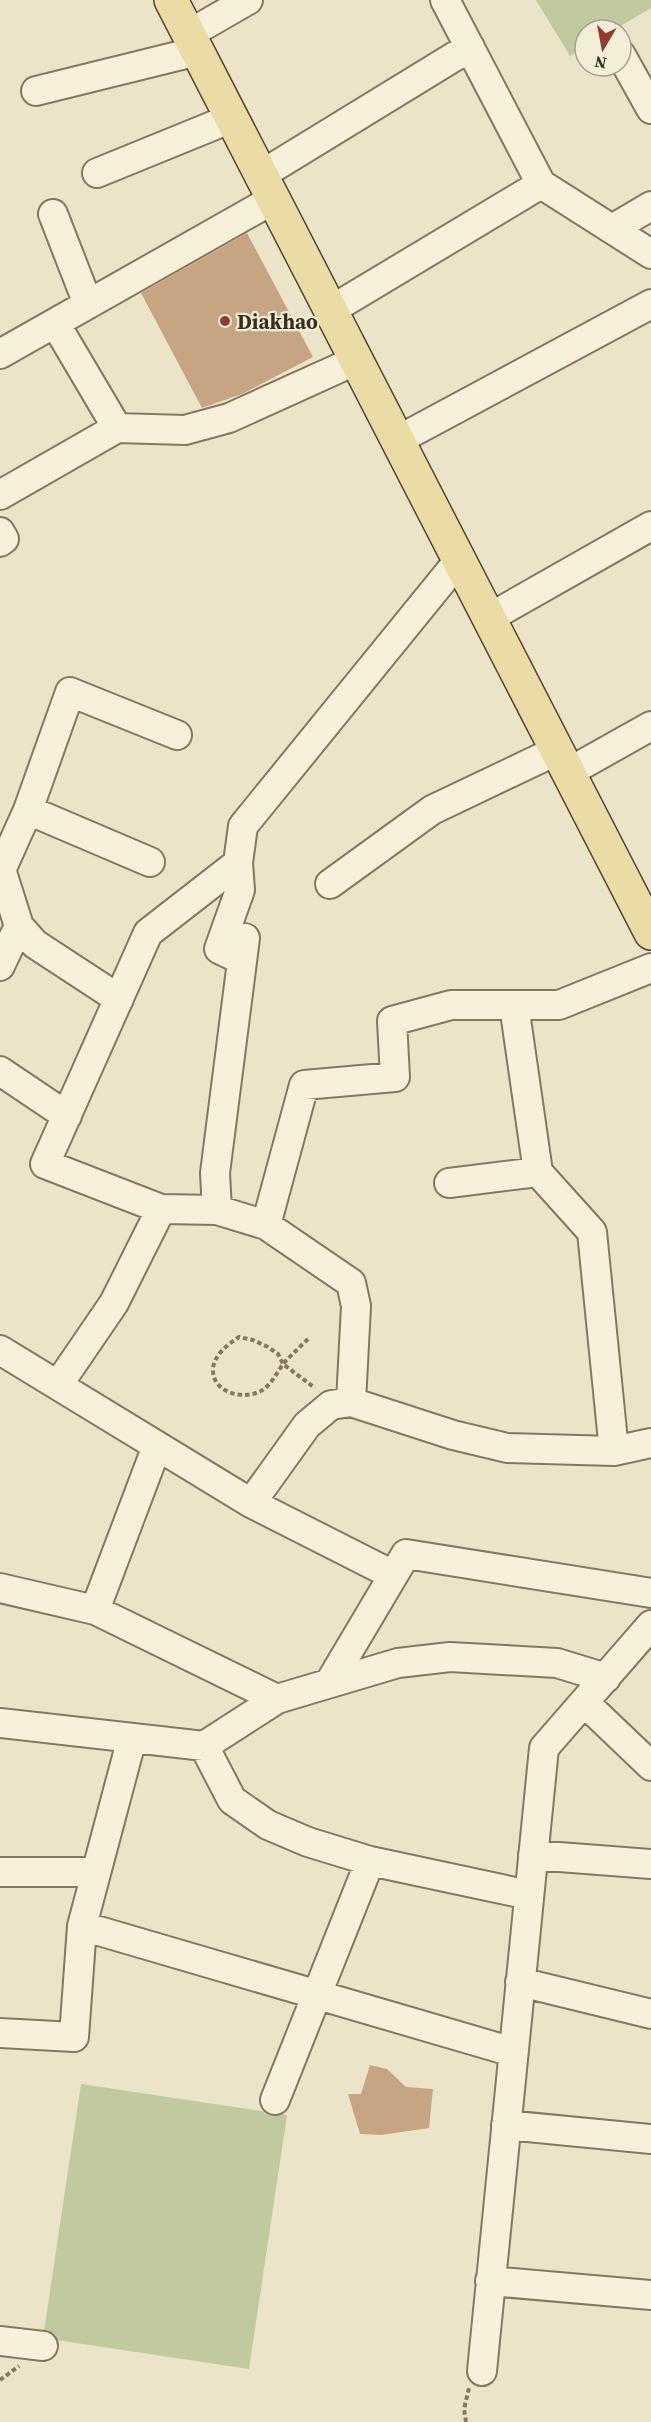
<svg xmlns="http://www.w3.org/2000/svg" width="651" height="2422" viewBox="0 0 651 2422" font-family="'Source Serif 4',serif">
<rect width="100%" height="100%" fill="#ece4c9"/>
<path fill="#c1c99e" d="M536 0H651V8L614 30H585V47L570 56Z
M81 2084 287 2115 249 2369 43 2338Z"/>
<path fill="#c7a482" d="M247 233 313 357 242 394 202 408 141 293Z
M370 2065 387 2069 406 2087 433 2089 429 2128 381 2135 360 2134 348 2094H361Z"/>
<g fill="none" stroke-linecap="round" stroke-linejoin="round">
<g stroke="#87775f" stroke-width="32">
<path id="minor" d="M445 0 541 184 651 254
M189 34 248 0
M621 55 651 109
M36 91 198 51
M97 173 232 118
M261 175 470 47
M53 214 88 304
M612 229 651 206
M331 310 541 184
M55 323 117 428
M0 354 274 199
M398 440 651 304
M0 495 117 428 185 430 229 418 357 360
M0 532 4 539 0 542
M489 618 651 526
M569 772 651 726
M28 810 150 862
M238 863 240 890 219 949 242 960
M0 866 19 926 35 944 119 999
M2 868 28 810 70 692 177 735
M330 884 432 810 558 750
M0 966 19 926
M514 1005 538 1172 592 1232 614 1451
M0 1071 67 1116
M449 1183 538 1172
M217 1210 215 1173 245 938
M266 1225 304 1085 395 1077 392 1021 451 1005H559L651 968
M0 1350 251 1503 307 1425 331 1405 351 1402 453 1435 507 1448 614 1451 651 1443
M58 1385 114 1303 161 1209
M351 1402 356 1306 351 1283 266 1225 217 1210 161 1209 45 1164 148 933 238 863 243 826 460 559
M251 1503 393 1575
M0 1588 95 1610 277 1699
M95 1610 157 1446
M330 1682 406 1554 651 1593
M584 1702 651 1766
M0 1723 204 1746
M533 1855 651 1864
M0 1872H96
M529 1895 370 1861 308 1842 268 1825 232 1800 204 1746 277 1699 398 1663 450 1657 557 1663 606 1678
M82 1926 513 2052
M520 1982 651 2014
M0 2033 74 2037 82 1926 132 1738
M275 2100 370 1861
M506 2125 651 2139
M490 2281 651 2295
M0 2341 43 2346
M482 2371 544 1748 651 1625"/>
</g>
<g stroke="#554633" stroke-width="36">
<path id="major" d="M171 0 651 933"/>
</g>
<path stroke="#87775f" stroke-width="4" stroke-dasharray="4.5 3" stroke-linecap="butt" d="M308 1339C300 1347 292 1354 284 1363 276 1373 270 1389 256 1393 239 1399 212 1391 213 1369 214 1355 228 1344 239 1337L253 1340 268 1347 278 1354 283 1364 315 1388
M0 2380 19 2366
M466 2422 464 2409 469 2388"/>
<use href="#minor" stroke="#f7f1dc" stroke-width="28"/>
<use href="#major" stroke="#ebdba5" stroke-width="33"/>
</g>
<circle fill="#913b34" stroke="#f3eed8" stroke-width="2" cx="225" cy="321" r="6"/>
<g text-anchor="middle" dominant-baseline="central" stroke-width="4.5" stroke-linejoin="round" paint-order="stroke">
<g font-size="21" font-weight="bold" fill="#382e21" stroke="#f3eed8" text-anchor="start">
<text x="237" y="321">Diakhao</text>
</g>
</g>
<g transform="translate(603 48) rotate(190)"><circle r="28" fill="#f3eed8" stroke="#a8a18f" stroke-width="1.5"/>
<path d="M0-4.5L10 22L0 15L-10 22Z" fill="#913b34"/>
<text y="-9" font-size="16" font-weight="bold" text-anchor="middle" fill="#382e21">N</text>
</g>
</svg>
